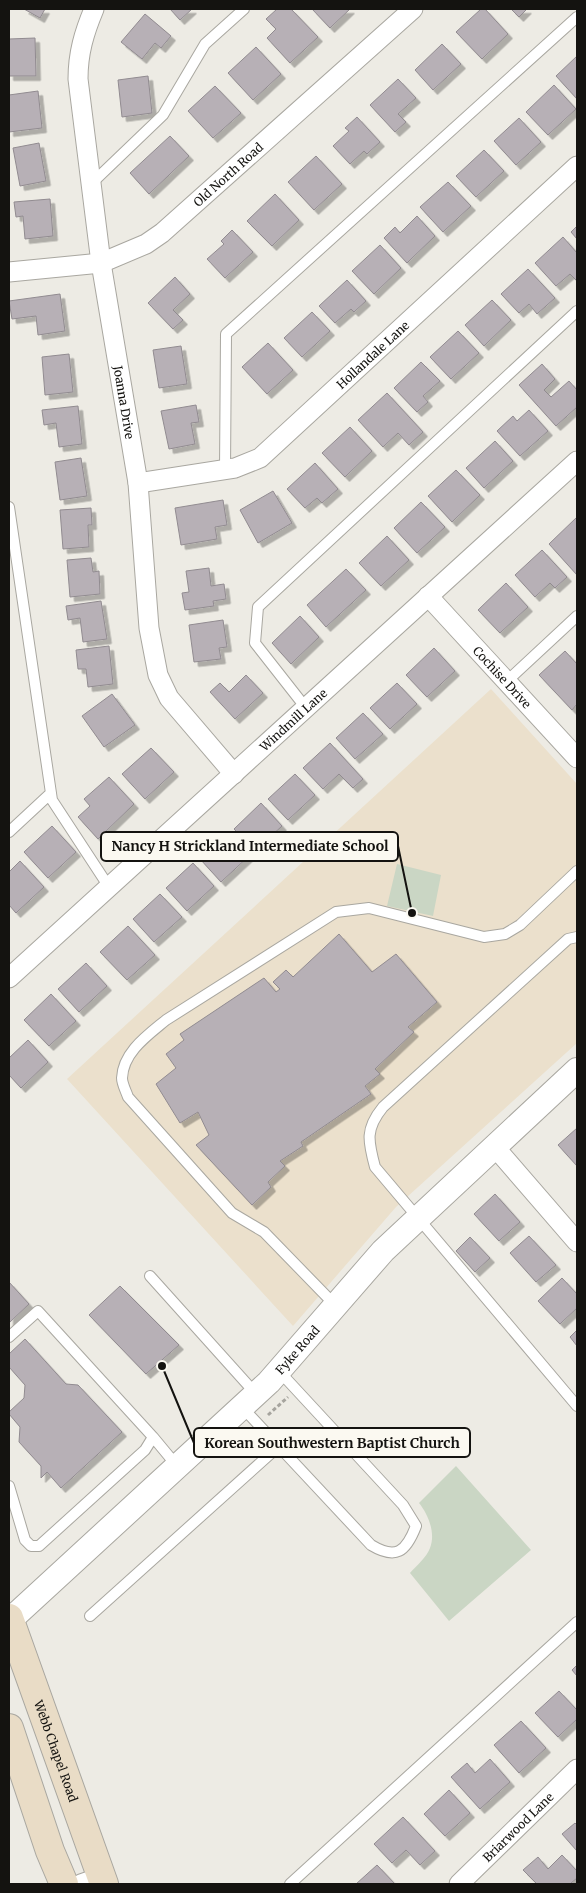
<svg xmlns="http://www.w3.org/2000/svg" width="586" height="1893" viewBox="0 0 586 1893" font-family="Merriweather,serif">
<defs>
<filter id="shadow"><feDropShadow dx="4.5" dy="4.5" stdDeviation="0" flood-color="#0004"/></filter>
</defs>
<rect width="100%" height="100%" fill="#edebe4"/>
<path fill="#ebe0cc" d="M491 689 577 784V1043L396 1207 293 1326 67 1079Z"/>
<path fill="#cad6c4" d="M397 864 441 875 433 916 387 906Z
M456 1466 531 1550 449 1621 410 1573C416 1566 427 1557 430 1548 436 1533 428 1514 419 1503Z"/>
<path fill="#b7b0b6" stroke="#918b90" filter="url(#shadow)" d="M24 9H45L40 18Z
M170 9H192L180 20Z
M277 9H291L318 37 290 63 267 38 276 29 266 19Z
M312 9H350L330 28Z
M481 9H485L508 34 482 59 456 32Z
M511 9H527L519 17Z
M145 14 171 36 161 48 155 43 142 59 121 42Z
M35 38 36 76H9V39Z
M442 44 461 64 433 90 415 70Z
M256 47 281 74 253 100 228 73Z
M577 56V99L556 76Z
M148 76 152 113 122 117 118 80Z
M398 79 416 98 398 114 406 122 395 132 370 105Z
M554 85 576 109 548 135 526 112Z
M215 86 241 113 213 138 188 111Z
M38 91 42 128 9 132V95Z
M357 117 380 142 367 154 364 151 350 164 333 146 349 131 345 128Z
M519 118 541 142 516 165 494 141Z
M170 136 189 156 149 194 130 173Z
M39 143 46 181 20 186 13 148Z
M484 150 504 171 476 197 456 176Z
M316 156 342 184 314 210 288 182Z
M448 182 471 206 443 232 420 207Z
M275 194 299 220 272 246 247 221Z
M50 199 53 236 25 239 23 216 16 217 14 202Z
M417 216 435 236 407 263 384 238 395 227 400 233Z
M577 226V239L571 232Z
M232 230 253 252 225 278 207 259 224 244 221 241Z
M563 237 577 253V279L576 280 570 274 556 286 535 263Z
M380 245 401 268 374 294 352 271Z
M528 269 555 298 537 314 529 304 519 313 501 294Z
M175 277 190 294 173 310 183 320 173 329 148 303Z
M347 280 366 301 354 312 351 309 335 323 319 306Z
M60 294 65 331 38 335 36 316 12 319 9 301Z
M492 300 511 320 484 346 465 325Z
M312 312 330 331 302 357 284 338Z
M458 331 479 353 451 379 430 357Z
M268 343 293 370 267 394 242 367Z
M181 346 187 384 159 388 153 350Z
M69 354 73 392 45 395 42 357Z
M421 362 440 381 423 396 428 402 417 412 394 388Z
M542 364 555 379 544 390 551 397 569 381 577 390V407L556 426 519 385Z
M387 393 423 432 409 445 398 433 383 447 358 420Z
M196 405 199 422 191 423 195 444 169 449 161 411Z
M78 406 82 444 59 447 56 423 44 425 42 410Z
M529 410 548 431 520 456 497 431 513 416 517 421Z
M350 427 372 451 345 477 322 453Z
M495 441 513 461 484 488 466 468Z
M81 458 87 496 60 500 55 462Z
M315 463 338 489 322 503 317 498 305 508 287 489Z
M456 470 480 495 452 522 428 496Z
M273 491 292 523 258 543 240 510Z
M223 500 227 525 215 527 217 539 181 545 175 508Z
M421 502 445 527 417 553 394 528Z
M91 508 92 525H88L89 547 63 549 60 510Z
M577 517V575L549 544Z
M387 536 409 560 381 586 359 563Z
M542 550 567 577 555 588 550 583 535 597 515 575Z
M91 558 93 572 99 571 100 594 70 597 67 560Z
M209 568 211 586 224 584 226 599 213 601 214 606 185 610 182 593 189 592 186 571Z
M346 569 366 590 326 627 307 605Z
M506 583 528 607 500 633 478 610Z
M101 601 107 639 83 642 80 618 68 620 66 606Z
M300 616 319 637 291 664 272 643Z
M223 620 227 647 219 648 221 659 194 662 189 625Z
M109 646 113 684 88 687 86 669H78L76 650Z
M434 648 455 671 427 697 406 675Z
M565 651 577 664V704L572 710 539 675Z
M246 675 263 693 235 719 210 692 220 683 229 692Z
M397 683 417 704 390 729 370 708Z
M112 694 135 725 104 747 82 716Z
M363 713 383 734 355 759 336 738Z
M330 743 363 779 353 788 339 774 323 789 303 768Z
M151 748 174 772 145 799 122 774Z
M295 774 315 795 288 820 268 799Z
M109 777 134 804 98 839 78 817 90 806 84 799Z
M261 803 282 826 255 851 234 829Z
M52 826 76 852 48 878 24 852Z
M228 833 249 856 221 882 200 859Z
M20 861 44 887 16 913 9 905V872Z
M193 863 214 886 187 911 166 888Z
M160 894 182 917 154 942 133 919Z
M128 926 155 955 127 980 100 952Z
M339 934 372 972 396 954 437 1002 408 1027 414 1032 375 1069 380 1074 365 1086 371 1094 301 1142 303 1146 280 1161 285 1166 268 1182 271 1187 252 1205 196 1145 209 1135 198 1112 180 1123 156 1084 176 1068 166 1054 184 1040 180 1034 264 978 276 992 280 989 273 982 286 970 293 977Z
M86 963 107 986 79 1012 58 989Z
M51 994 76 1021 49 1046 24 1020Z
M28 1040 48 1062 21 1088 9 1075V1058Z
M577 1128V1166L558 1145Z
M495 1194 520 1222 499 1241 474 1214Z
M529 1236 556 1265 536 1282 510 1253Z
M470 1237 490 1258 475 1272 456 1251Z
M562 1278 577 1294V1308L560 1324 538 1301Z
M9 1282 29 1304 9 1323Z
M120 1286 179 1345 146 1374 89 1315Z
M577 1330V1346L570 1337Z
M25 1339 66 1384 78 1385 122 1432 61 1488 47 1472 41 1478V1466L19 1442 20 1427 9 1414V1412L24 1398 25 1385 9 1367V1354Z
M577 1665V1676L572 1670Z
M559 1691 577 1710V1719L558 1737 535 1713Z
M521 1721 546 1748 519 1773 494 1745Z
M490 1759 510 1782 480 1809 451 1777 467 1763 475 1773Z
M449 1790 470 1813 445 1836 424 1814Z
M403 1817 435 1851 420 1865 406 1850 392 1863 374 1844Z
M575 1823 577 1825V1851L562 1834Z
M562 1855 577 1871V1878L570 1884H537L523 1870 538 1857 548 1869Z
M377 1865 395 1884H356Z"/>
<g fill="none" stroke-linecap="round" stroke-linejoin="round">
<g stroke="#a9a7a0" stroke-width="12">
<path id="service" d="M90 185 163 115 205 44 244 9
M225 470 226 334 577 17
M9 507 52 800 109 887
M507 681 577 616
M306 708 255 643 258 607 577 311
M9 832 51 793
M577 937 568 939 383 1107C365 1129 368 1141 375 1167L577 1406
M150 1276 256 1394
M335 1305 264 1232 232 1213 128 1097C126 1091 122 1084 122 1078 123 1052 148 1035 166 1020L336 912 369 908 484 937 505 934 520 925 577 871
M9 1337 38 1311 153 1437 145 1450 39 1546H31L25 1540 9 1486
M242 1407 371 1545C396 1560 406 1552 416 1526L403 1505 279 1371
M153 1437 177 1466
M90 1616 279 1446
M290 1884 577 1622"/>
</g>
<g stroke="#a9a7a0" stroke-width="21">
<g id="minor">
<path id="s1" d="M94 9C84 33 78 53 78 79L101 263 138 483 149 628 158 675 169 698 234 774"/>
<path id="s2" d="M9 272 101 263 146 244 162 233 413 9"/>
<path id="s3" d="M138 483 235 468 260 458 577 166"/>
<path id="s4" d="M428 596 577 758"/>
<path id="s5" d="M9 978 577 461"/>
<path d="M494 1146 577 1242"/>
<path d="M81 1884 101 1877"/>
<path id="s6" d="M459 1884 577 1769"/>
</g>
</g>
<g stroke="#a9a7a0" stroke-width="26">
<g id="tertiary">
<path id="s7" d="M9 1621 269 1382 383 1251 577 1070"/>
</g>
</g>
<g stroke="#a9a7a0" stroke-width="30">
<g id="secondary">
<path id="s8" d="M9 1618 104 1884"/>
<path d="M9 1728 50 1851 64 1884"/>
</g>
</g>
<path stroke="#a6a49e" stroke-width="3" stroke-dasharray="4 2.5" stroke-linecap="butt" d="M268 1415 288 1397"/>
<use href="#service" stroke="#fff" stroke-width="10"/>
<use href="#minor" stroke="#fff" stroke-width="19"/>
<use href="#tertiary" stroke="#fff" stroke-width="24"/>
<use href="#secondary" stroke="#e9dcc6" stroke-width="28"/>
</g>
<g text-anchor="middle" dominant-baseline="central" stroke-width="4.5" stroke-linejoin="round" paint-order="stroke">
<g font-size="12" fill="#141310" stroke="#fbf9f1">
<text stroke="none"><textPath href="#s2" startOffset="249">Old North Road</textPath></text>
<text stroke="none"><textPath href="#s3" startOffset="278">Hollandale Lane</textPath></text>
<text stroke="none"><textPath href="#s1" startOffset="399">Joanna Drive</textPath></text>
<text stroke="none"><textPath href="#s4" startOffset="110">Cochise Drive</textPath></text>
<text stroke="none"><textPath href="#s5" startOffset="384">Windmill Lane</textPath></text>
<text stroke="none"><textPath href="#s7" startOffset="396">Fyke Road</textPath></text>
<text stroke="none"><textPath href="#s8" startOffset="141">Webb Chapel Road</textPath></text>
<text stroke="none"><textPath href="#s6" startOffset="82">Briarwood Lane</textPath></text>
</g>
</g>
<path fill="none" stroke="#141310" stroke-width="2" d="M412 913L398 846M162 1366L194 1443"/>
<g fill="#141310" stroke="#fbf9f1" stroke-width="2">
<circle cx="412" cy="913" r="5"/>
<circle cx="162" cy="1366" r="5"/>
</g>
<g fill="#fbf9f1" stroke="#141310" stroke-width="2">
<rect x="101" y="832" width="297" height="29" rx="5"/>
<rect x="194" y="1428" width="276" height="29" rx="5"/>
</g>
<g font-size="14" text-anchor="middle" font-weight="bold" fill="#141310">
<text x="250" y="851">Nancy H Strickland Intermediate School</text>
<text x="332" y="1448">Korean Southwestern Baptist Church</text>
</g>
<rect width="586" height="1893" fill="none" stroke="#141310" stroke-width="20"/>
</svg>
